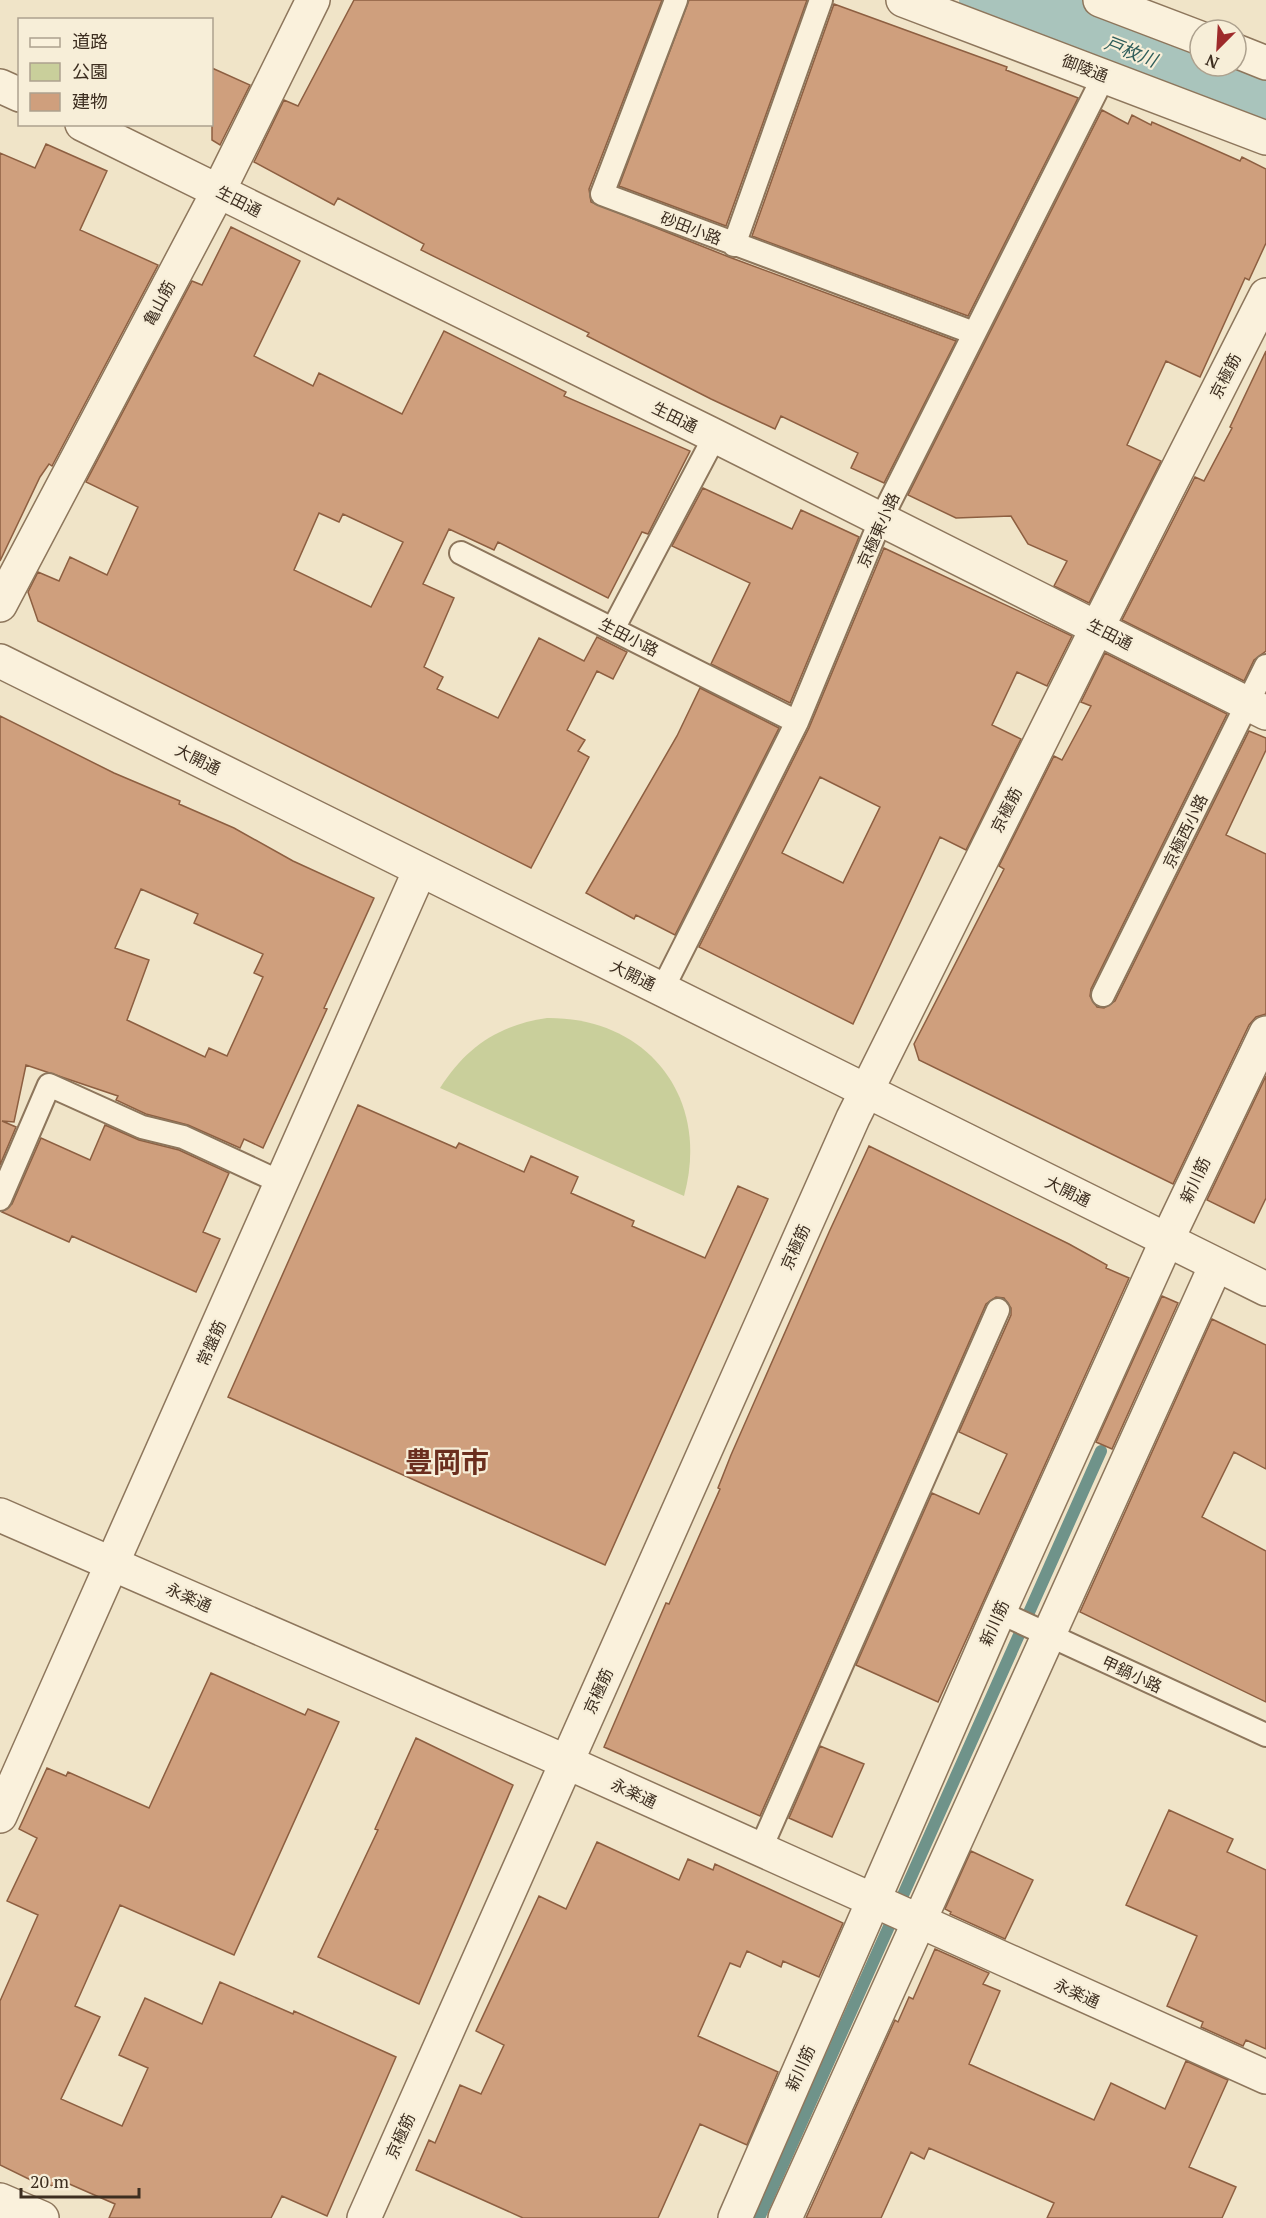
<svg xmlns="http://www.w3.org/2000/svg" width="1266" height="2218" viewBox="0 0 1266 2218" font-family="'PT Serif','Noto Sans JP',serif">
<rect width="100%" height="100%" fill="#f0e4c8"/>
<path fill="#c9cf9b" d="M547 1018C648 1017 711 1098 684 1196L440 1088C466 1047 499 1025 547 1018Z"/>
<g fill="none" stroke-linecap="round" stroke-linejoin="round">
<path stroke="#6f938a" stroke-width="12" d="M759 2218 1101 1451"/>
<path stroke="#a9c4bc" stroke-width="72" d="M995 0 1266 103"/>
</g>
<path fill="#cf9f7d" stroke="#8d5f41" stroke-width="1.5" fill-rule="evenodd" d="M354 0H662L589 189 591 202 729 257 956 341 884 483 851 468 858 453 781 416 775 429 711 399 587 336 589 333 421 250 424 244 338 198 334 205 254 162 284 100 298 106Z
M689 0H807L726 226 619 186Z
M834 4 1007 67 1006 70 1078 98 968 316 752 236Z
M212 68 250 85 220 145 212 140Z
M1102 110 1128 124 1132 115 1151 125 1152 122 1240 161 1242 157 1266 169V243L1249 280 1245 278 1200 377 1166 361 1127 445 1161 461 1089 603 1054 586 1067 561 1028 544 1011 516 956 518 908 495Z
M46 144 107 171 80 230 158 265 52 466 49 464 40 477 0 561V153L35 168Z
M231 227 300 261 254 356 313 386 319 373 402 414 444 331 566 392 564 396 690 451 648 534 642 532 608 598 498 542 494 550 449 529 423 584 454 598 424 667 443 677 437 689 498 718 539 638 584 661 597 637 627 652 613 679 597 671 567 730 585 740 578 751 589 757 531 868 38 621 28 592 38 572 59 581 70 557 107 575 138 507 86 482 192 281 202 285ZM319 513 339 522 343 514 403 542 371 607 294 570Z
M1266 351V651L1254 660 1244 681 1122 620 1195 477 1204 481 1232 428 1230 427Z
M703 488 792 529 801 510 859 537 790 703 711 664 750 583 672 546Z
M884 548 1072 636 1047 686 1017 672 992 725 1021 739 966 850 940 837 853 1024 699 947 809 728ZM820 777 880 807 843 883 782 853Z
M1105 653 1227 714 1091 989 1090 996 1097 1007 1104 1008 1115 1001 1249 731 1266 738V750L1226 835 1266 854V1014L1256 1017 1249 1025 1173 1184 919 1060 914 1044 1004 869 999 866 1054 756 1062 760 1091 706 1081 702Z
M700 688 779 728 675 935 636 915 634 919 586 893 677 736Z
M0 716 114 773 180 801 179 804 234 828 293 861 374 898 324 1008 327 1009 263 1148 244 1139 240 1148 188 1125 146 1114 116 1100 118 1096 26 1065 14 1122 2 1121 16 1127 0 1165ZM141 889 198 914 194 923 263 954 254 973 263 977 227 1056 209 1048 205 1057 127 1020 149 960 115 948Z
M1266 1076V1198L1254 1223 1207 1200Z
M358 1105 456 1148 459 1143 524 1172 531 1156 578 1177 571 1193 634 1221 632 1226 705 1258 738 1186 768 1199 605 1565 228 1397Z
M105 1125 139 1140 179 1150 229 1173 203 1232 220 1239 196 1292 72 1236 69 1242 2 1212 12 1204 41 1138 90 1160Z
M869 1146 1069 1244 1107 1265 1106 1268 1129 1278 938 1702 856 1665 932 1493 979 1514 1007 1454 959 1432 1011 1315V1308L1004 1298 996 1297 986 1304 760 1816 604 1747 666 1603 669 1604 720 1489 718 1488 731 1455 830 1230Z
M1162 1296 1178 1303 1112 1449 1096 1442Z
M1212 1319 1266 1345V1469L1234 1452 1202 1517 1266 1551V1702L1080 1612Z
M211 1673 305 1715 308 1709 339 1722 234 1955 120 1905 75 2006 100 2017 61 2099 122 2126 148 2068 119 2055 145 1998 202 2024 220 1982 293 2014 294 2011 396 2057 327 2216 282 2196 271 2218H109L115 2204 58 2179 55 2187 43 2182 41 2185 0 2165V2001L38 1915 7 1901 37 1838 19 1829 47 1768 66 1776 68 1772 149 1808Z
M416 1738 513 1785 419 2004 318 1957 378 1830 375 1829Z
M820 1746 864 1764 832 1837 789 1818Z
M1169 1810 1233 1839 1227 1852 1266 1870V2049L1246 2040 1243 2046 1201 2027 1203 2022 1167 2006 1197 1936 1126 1905Z
M597 1842 679 1880 688 1859 713 1870 715 1864 843 1923 819 1977 783 1961 781 1967 747 1951 740 1967 730 1963 698 2036 778 2072 747 2145 700 2124 658 2218H523L416 2170 429 2140 435 2143 460 2085 481 2094 504 2045 476 2031 539 1896 566 1909Z
M971 1851 1033 1880 1005 1939 950 1914 951 1912 945 1909Z
M935 1949 989 1973 983 1984 1000 1991 969 2064 1094 2120 1111 2083 1165 2109 1186 2061 1228 2080 1189 2167 1236 2187 1222 2218H1047L1054 2203 929 2148 924 2159 911 2152 881 2218H806L895 2020 898 2022 909 1997 913 1999Z"/>
<g fill="none" stroke-linecap="round" stroke-linejoin="round">
<g stroke="#8d765c" stroke-width="26">
<path id="service" d="M676 0 602 194 974 333
M734 245 821 0
M461 553 797 722
M613 629 715 436
M662 990 797 722 881 519 1104 76
M1103 995 1266 666
M0 1199 49 1085 142 1127 183 1137 282 1183
M999 1612 1266 1735
M760 1850 998 1310"/>
</g>
<g stroke="#8d765c" stroke-width="36">
<path id="minor" d="M903 0 1266 138
M1100 0 1200 38
M1236 51 1266 63
M0 86 20 95
M82 124 715 436 1266 713
M0 605 219 190 313 0
M1097 628 1266 295
M0 1816 420 870
M0 2200 42 2218
M735 2218 999 1612 1167 1240 1266 1033
M785 2218 1216 1265"/>
</g>
<g stroke="#8d765c" stroke-width="36">
<path id="tertiary" d="M0 661 1266 1289
M0 1515 544 1752 1266 2077
M364 2218 853 1118 1097 628"/>
</g>
<use href="#service" stroke="#faf1dc" stroke-width="22"/>
<use href="#minor" stroke="#faf1dc" stroke-width="33"/>
<use href="#tertiary" stroke="#faf1dc" stroke-width="33"/>
</g>
<g text-anchor="middle" dominant-baseline="central" stroke-width="4.5" stroke-linejoin="round" paint-order="stroke">
<g font-size="16" fill="#3d2e20" stroke="#f7eed8">
<text transform="translate(1085 68) rotate(21)">御陵通</text>
<text transform="translate(239 201) rotate(27)">生田通</text>
<text transform="translate(691 228) rotate(21)">砂田小路</text>
<text transform="translate(159 303) rotate(-62)">亀山筋</text>
<text transform="translate(1225 376) rotate(-63)">京極筋</text>
<text transform="translate(675 417) rotate(26)">生田通</text>
<text transform="translate(878 530) rotate(-66)">京極東小路</text>
<text transform="translate(1110 634) rotate(27)">生田通</text>
<text transform="translate(629 637) rotate(27)">生田小路</text>
<text transform="translate(198 759) rotate(26)">大開通</text>
<text transform="translate(1006 810) rotate(-63)">京極筋</text>
<text transform="translate(1185 831) rotate(-64)">京極西小路</text>
<text transform="translate(633 975) rotate(26)">大開通</text>
<text transform="translate(1195 1180) rotate(-65)">新川筋</text>
<text transform="translate(1068 1191) rotate(26)">大開通</text>
<text transform="translate(795 1247) rotate(-66)">京極筋</text>
<text transform="translate(211 1343) rotate(-66)">常盤筋</text>
<text transform="translate(189 1597) rotate(24)">永楽通</text>
<text transform="translate(994 1623) rotate(-66)">新川筋</text>
<text transform="translate(1132 1674) rotate(25)">甲鍋小路</text>
<text transform="translate(598 1691) rotate(-66)">京極筋</text>
<text transform="translate(634 1793) rotate(25)">永楽通</text>
<text transform="translate(1077 1993) rotate(24)">永楽通</text>
<text transform="translate(800 2068) rotate(-66)">新川筋</text>
<text transform="translate(400 2136) rotate(-66)">京極筋</text>
</g>
<g font-size="18" font-style="italic" fill="#2f5d5a" stroke="#f7eed8">
<text transform="translate(1131 51) rotate(21)">戸枚川</text>
</g>
<g font-size="28" font-weight="bold" fill="#6b2e1e" stroke="#f7eed8">
<text x="447" y="1461">豊岡市</text>
</g>
</g>
<rect x="18" y="18" width="195" height="108" fill="#f7eed8" stroke="#ada18e" stroke-width="1.5"/>
<rect x="30" y="38" width="30" height="9" fill="#faf1dc" stroke="#ada18e" stroke-width="1.5"/>
<text x="72" y="48" font-size="18" fill="#3d2e20">道路</text>
<rect x="30" y="63" width="30" height="18" fill="#c9cf9b" stroke="#ada18e" stroke-width="1.5"/>
<text x="72" y="78" font-size="18" fill="#3d2e20">公園</text>
<rect x="30" y="93" width="30" height="18" fill="#cf9f7d" stroke="#ada18e" stroke-width="1.5"/>
<text x="72" y="108" font-size="18" fill="#3d2e20">建物</text>
<g transform="translate(1218 48) rotate(204)"><circle r="28" fill="#f7eed8" stroke="#ada18e" stroke-width="1.5"/>
<path d="M0-4.5L10 22L0 15L-10 22Z" fill="#9e2a2b"/>
<text y="-9" font-size="16" font-weight="bold" text-anchor="middle" fill="#3d2e20">N</text>
</g>
<path d="M21 2188v9h118v-9" fill="none" stroke="#3d2e20" stroke-width="3"/>
<text x="30" y="2188" font-size="18" fill="#3d2e20" stroke="#f7eed8" stroke-width="4.5" paint-order="stroke">20 m</text>
</svg>
